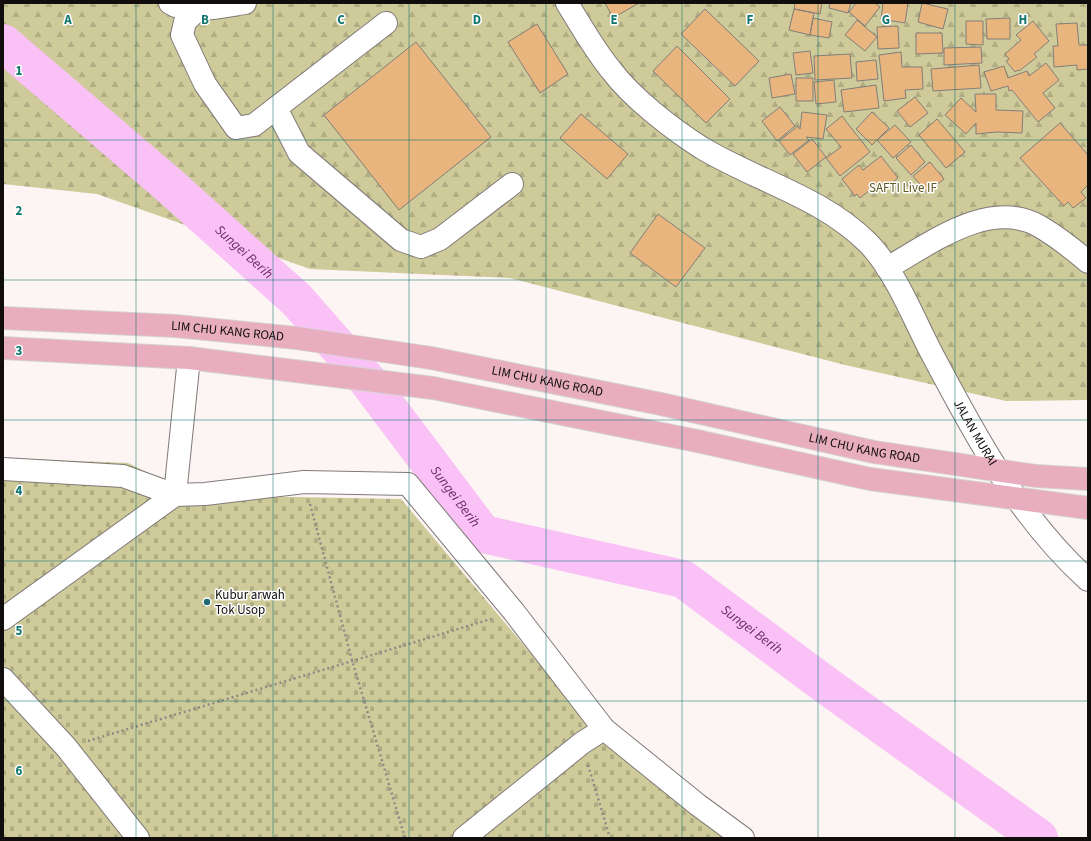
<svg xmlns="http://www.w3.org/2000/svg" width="1091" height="841" viewBox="0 0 1091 841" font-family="'Source Sans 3',sans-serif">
<defs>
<pattern id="forest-firs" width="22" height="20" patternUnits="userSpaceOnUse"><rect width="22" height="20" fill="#ceca99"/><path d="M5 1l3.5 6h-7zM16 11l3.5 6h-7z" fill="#b0ac83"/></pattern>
<pattern id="cemetery-stones" width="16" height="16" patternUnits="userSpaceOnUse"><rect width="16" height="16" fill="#ceca99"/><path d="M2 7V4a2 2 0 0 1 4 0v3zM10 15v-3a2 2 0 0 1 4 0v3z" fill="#b0ac83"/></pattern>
</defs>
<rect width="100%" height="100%" fill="#fdf5f3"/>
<path fill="url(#forest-firs)" d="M3 3H1088V400L1006 401 845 365 510 278 310 269 97 194 3 184Z"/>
<path fill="url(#cemetery-stones)" d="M3 458 128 463 193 495 401 499 601 737 733 838H3Z"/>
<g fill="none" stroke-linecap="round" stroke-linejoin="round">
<path stroke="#f9c1f5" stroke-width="38" id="s1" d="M3 43 170 186 297 300 367 380 483 534 683 579 823 683 1039 838"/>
</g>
<path fill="#e7b57d" stroke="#837e79" d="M605 3H639L613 18Z
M795 3H822L820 14 794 9Z
M830 3H851L848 13 829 8Z
M856 3H875L880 7 865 26 849 12Z
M883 3H908L905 23 881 19Z
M922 3 948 9 943 29 918 22Z
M705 9 759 61 735 86 681 34Z
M794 9 814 13 810 35 789 30Z
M813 18 832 22 829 38 810 35Z
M1010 18V39H987L986 19Z
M857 20 877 37 865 51 845 35Z
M966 21H983V45L966 44Z
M1033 21 1049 41 1034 54 1037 57 1019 71 1018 70 1015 72 1006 61 1009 59 1005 54 1021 40 1016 35Z
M1077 23 1079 45H1088V69L1077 70V65L1054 67 1053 46H1058L1056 24Z
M537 24 568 74 540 93 508 42Z
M898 26 899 48 878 49 877 27Z
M916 33H942L943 53 916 54Z
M416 42 491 137 399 210 324 115Z
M677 46 730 99 706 123 653 71Z
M981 47 982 63 944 65V48Z
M810 51 813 73 796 75 793 53Z
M901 52 902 67H922L923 89 905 90 906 98 884 101 879 55Z
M850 54 852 78 815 80 814 56Z
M876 60 878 79 857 81 856 62Z
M1046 63 1059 80 1043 93 1055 108 1038 122 1012 90 1009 91 1008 86 991 91 984 72 1004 66 1008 78 1027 71 1029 76Z
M979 65 981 88 933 91 931 69Z
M791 74 795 94 772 98 769 78Z
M796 78H813V101H796Z
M834 80 836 102 816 104 814 82Z
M876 85 879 108 844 112 841 90Z
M975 94H996V110L1023 111 1022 133 997 132 976 134V123L966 134 945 115 961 98 976 112Z
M915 97 928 113 910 127 897 111Z
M780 107 795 126 777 141 762 121Z
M802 112 827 115 823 139 806 137 809 140 790 155 779 141 798 126 800 129Z
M872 112 889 128 872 145 856 129Z
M581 114 628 154 607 179 560 138Z
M842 116 870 152 840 176 826 158 841 147 826 129Z
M937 119 965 152 946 168 919 135Z
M1060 123 1088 155V185L1081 192 1086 198 1073 208 1068 202 1064 206 1020 158Z
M895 125 911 142 893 158 877 140Z
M812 139 826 157 807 172 793 154Z
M911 145 925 162 911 175 896 158Z
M881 156 898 178 881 192 876 185 860 198 857 194 855 196 842 179 859 165 863 170Z
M930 162 944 179 927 193 913 176Z
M658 214 705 248 676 287 630 253Z"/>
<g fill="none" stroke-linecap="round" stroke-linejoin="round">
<g stroke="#817a78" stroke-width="24">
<g id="minor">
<path d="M170 3C188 15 225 6 245 3"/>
<path id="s2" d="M567 3C581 26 594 49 611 70 632 98 672 129 702 148 757 181 822 197 868 243 894 269 913 317 930 350 973 432 1018 517 1088 580"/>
<path d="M199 8 185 22 182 35 205 84 236 128 254 125 386 23"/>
<path d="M276 108 299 153 401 240 421 247 440 239 512 184"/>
<path d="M887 268C930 244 989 198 1039 226 1056 236 1073 249 1088 262"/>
<path d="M3 469 123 476 175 495 205 494 304 482 408 484 514 612 604 729 698 805 743 838"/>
<path d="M3 619 175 495 189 358"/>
<path d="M3 679 66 747 138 838"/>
<path d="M464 838 582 743 604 729"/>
</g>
</g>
<g stroke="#d4d3d3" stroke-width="24">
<g id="major">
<path id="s3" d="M3 318 176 326 296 338 431 358 661 404 874 452 1036 476 1088 479"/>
<path d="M3 348 189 358 433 388 697 441 870 479 1088 508"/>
</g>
</g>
<path stroke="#8e8987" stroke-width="2.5" stroke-dasharray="2 3" stroke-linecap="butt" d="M310 504 352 660 405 838
M88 741 491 619
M588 765 610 838"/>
<use href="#minor" stroke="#fff" stroke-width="22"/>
<use href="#major" stroke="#e8adbe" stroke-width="22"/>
</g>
<path fill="none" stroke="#0f766e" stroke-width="1" stroke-opacity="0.55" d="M136 3V838M273 3V838M409 3V838M546 3V838M682 3V838M818 3V838M955 3V838M3 140H1088M3 280H1088M3 420H1088M3 561H1088M3 701H1088"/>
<circle fill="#206b73" stroke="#fff" stroke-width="1.5" cx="207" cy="602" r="4"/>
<g text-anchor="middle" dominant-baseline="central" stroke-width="3" stroke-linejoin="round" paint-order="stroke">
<g font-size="13" fill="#5f5a24" stroke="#fff">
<text x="903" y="188">SAFTI Live IF</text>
</g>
<g font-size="13" fill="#100d0c" stroke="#fff">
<text stroke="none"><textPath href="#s3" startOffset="225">LIM CHU KANG ROAD</textPath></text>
<text stroke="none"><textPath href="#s3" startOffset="549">LIM CHU KANG ROAD</textPath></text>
<text stroke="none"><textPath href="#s2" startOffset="611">JALAN MURAI</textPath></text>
<text stroke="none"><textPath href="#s3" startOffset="873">LIM CHU KANG ROAD</textPath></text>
</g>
<g font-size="13" fill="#100d0c" stroke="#fff" text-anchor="start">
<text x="215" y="595">Kubur arwah<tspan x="215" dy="15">Tok Usop</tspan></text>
</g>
<g font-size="14" font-style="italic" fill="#6a2b69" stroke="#fff">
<text stroke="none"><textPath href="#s1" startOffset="319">Sungei Berih</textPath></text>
<text stroke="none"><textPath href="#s1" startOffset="643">Sungei Berih</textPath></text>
<text stroke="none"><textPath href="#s1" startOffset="980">Sungei Berih</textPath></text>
</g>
</g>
<g font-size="13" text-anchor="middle" font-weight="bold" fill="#0f766e" stroke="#fff" stroke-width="3" stroke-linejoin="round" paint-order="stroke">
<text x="68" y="24">A</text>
<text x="205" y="24">B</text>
<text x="341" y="24">C</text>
<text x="477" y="24">D</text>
<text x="614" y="24">E</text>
<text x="750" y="24">F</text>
<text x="886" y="24">G</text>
<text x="1023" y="24">H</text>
<text x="19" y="75">1</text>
<text x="19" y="215">2</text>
<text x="19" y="355">3</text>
<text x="19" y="495">4</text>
<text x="19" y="635">5</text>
<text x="19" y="775">6</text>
</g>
<rect width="1091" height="841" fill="none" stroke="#100d0c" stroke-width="8"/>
</svg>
